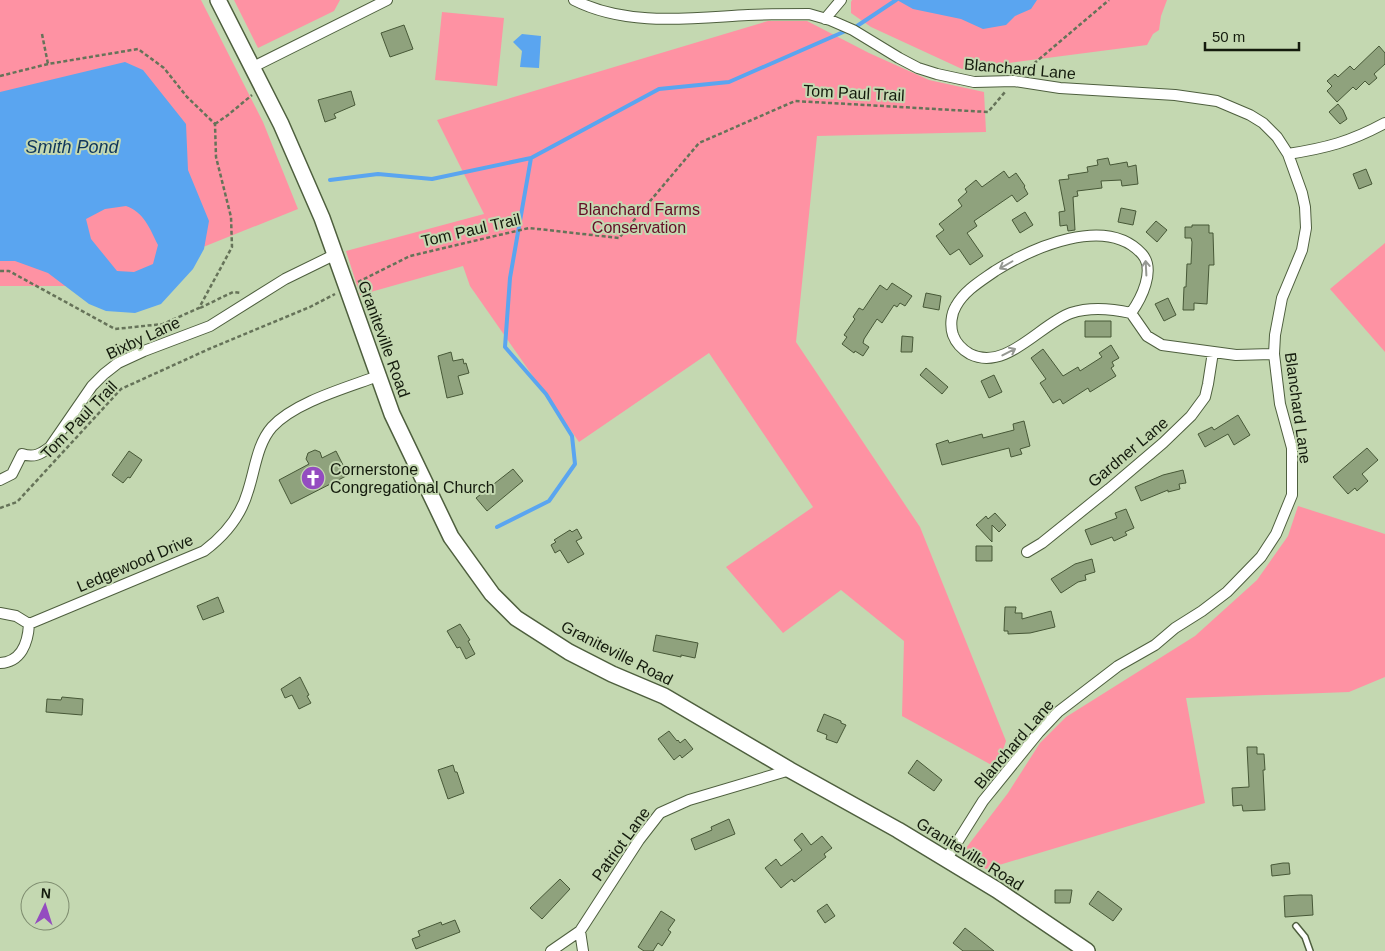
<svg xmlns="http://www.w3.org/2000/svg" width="1385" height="951" viewBox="0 0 1385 951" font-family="Helvetica,sans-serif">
<rect width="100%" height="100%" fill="#c4d8b1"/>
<path fill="#fe92a3" d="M0 0H201L263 122 298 209 106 286H0Z
M234 0H340L334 11 258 48Z
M852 0H1167L1161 16 1159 30 1153 34 1147 45 962 69 871 27 851 13V2Z
M442 12 504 18 497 86 435 80Z
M768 21H807L869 53 929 80 984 92 986 132 817 136 796 342 920 527 1006 741 997 768 902 716 904 641 841 590 783 633 726 567 813 507 709 353 579 442 470 286 463 266 360 295 346 251 484 214 437 120Z
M1385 243V352L1330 289Z
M1298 506 1385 534V677L1349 692 1186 698 1205 803 986 869 963 852 1008 793 1040 743 1066 717 1195 636 1257 580 1288 536Z"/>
<path fill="#5aa5f0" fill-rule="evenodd" d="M897 0H1037L1031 9 1015 16 1006 25 983 29 961 19 913 9Z
M522 34 541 36 539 68 520 67 522 51 513 42Z
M125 62 143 70 186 124 188 170 209 221 204 249 193 269 161 304 135 313 106 311 89 304 48 273 15 261H0V92ZM126 206C144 212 150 229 158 245L153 264 134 272 117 271 91 239 86 219 105 209Z"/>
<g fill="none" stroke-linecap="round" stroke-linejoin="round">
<path stroke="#5aa5f0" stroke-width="4" d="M330 180 378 174 432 179 531 158 659 89 729 82 857 26 896 0
M497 527 549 501 575 464 572 436 546 394 505 347 510 278 531 158"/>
</g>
<path fill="#8fa27d" stroke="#475837" d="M404 25 413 49 390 57 381 33Z
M1379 46 1385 53V64L1374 74 1377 78 1369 85 1365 81 1356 90 1353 87 1337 102 1327 91 1332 86 1327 81 1335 74 1338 77 1350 66 1354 70Z
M351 91 355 105 334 114 336 118 325 122 318 100Z
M1338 104 1343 110 1347 119 1340 124 1329 112Z
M1108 158 1110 165 1127 162 1128 167 1136 165 1138 184 1122 186 1121 180 1101 181 1102 188 1077 191 1078 196 1073 197 1075 230 1068 231 1067 225 1060 226 1059 212 1065 211 1059 180 1069 179 1068 175 1088 172 1087 167 1098 165 1097 160Z
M1366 169 1372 184 1359 189 1353 174Z
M1004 171 1009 178 1016 173 1025 186 1024 187 1028 194 1017 202 1012 195 974 221 977 226 967 233 983 256 970 265 959 249 950 255 936 236 944 230 939 224 962 206 958 200 967 192 965 189 976 180 982 187Z
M1121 208 1136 211 1133 225 1118 222Z
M1025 212 1033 225 1020 233 1012 220Z
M1156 221 1167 230 1157 242 1146 232Z
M1192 225H1209V233H1213L1214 265H1209L1207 304 1194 303V310H1183L1184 287H1186L1187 264H1191L1192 242 1191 238H1185V227H1192Z
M892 283 912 296 905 306 900 303 897 307 894 305 882 323 877 319 864 339 863 343 869 347 863 356 855 351 854 353 842 344 847 337 844 335 855 319 853 317 859 308 863 310 880 285 887 290Z
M926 293 941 296 939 310 923 307Z
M1168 298 1176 315 1164 321 1155 304Z
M1085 321H1111V337H1085Z
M902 336 913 337 912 352H901Z
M1111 345 1119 358 1112 362 1114 366 1111 368 1116 376 1090 392 1088 388 1063 404 1060 399 1053 403 1040 383 1046 379 1031 358 1043 349 1063 376 1078 367 1080 371 1102 357 1099 353Z
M451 352 453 361 463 359 464 364 466 363 469 373 458 376 463 394 447 398 438 356Z
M926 368 948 387 942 394 920 375Z
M994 375 1002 392 989 398 981 381Z
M1238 415 1250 435 1234 445 1228 434 1205 447 1198 434 1212 427 1214 430Z
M1024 421 1030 446 1020 449 1022 454 1011 457 1009 448 942 465 936 444 948 440 949 443 982 434 983 438 1014 430 1013 424Z
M1367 448 1378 460 1362 474 1368 481 1357 491 1355 488 1348 494 1333 477Z
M315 450 320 452 322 458 336 451 348 475 291 504 279 480 309 464 306 459 308 453Z
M129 451 142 460 130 478 128 477 123 483 112 475Z
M513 469 523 481 487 511 476 498Z
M1183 470 1186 483 1179 484 1180 489 1168 492V490L1141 501 1135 487 1163 475Z
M1126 509 1134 528 1125 532 1127 535 1114 541 1112 537 1091 545 1085 530 1117 518 1115 513Z
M995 513 1006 525 999 532 992 525V542L976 525 986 516 988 519Z
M577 529 582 538 576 541 584 554 568 563 560 550 555 553 551 545 556 542 554 540 570 530 572 532Z
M976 546H992V561H976Z
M1092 559 1095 572 1085 575 1086 580 1078 582 1061 593 1051 579 1075 564Z
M218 597 224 612 203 620 197 606Z
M1005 607H1016L1015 613H1022V619L1051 611 1055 627 1030 633 1008 634V631H1004Z
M460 624 470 640 468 641 475 654 466 659 460 647 457 648 447 631Z
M656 635 698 643 695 658 681 655V657L653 651Z
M300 677 309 695 307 696 311 703 299 709 292 695 285 698 281 689Z
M62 697 83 699 82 715 46 712 47 699 61 700Z
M824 714 841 721V723L846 725 837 743 826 739 827 735 817 731Z
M669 731 677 741 678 740 680 743 685 739 693 749 682 758 680 755 674 760 658 739Z
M1247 747H1257V754H1264L1265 770H1263L1265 810 1243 811 1242 805 1233 806 1232 788 1249 787Z
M917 760 942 780 934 791 908 773Z
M453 765 455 772H457L464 793 448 799 438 770Z
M729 819 735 834 695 850 691 839 712 830 711 827Z
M802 833 811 845 822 836 832 848 824 854 826 857 794 882 792 879 781 888 765 868 776 859 781 866 802 850 794 840Z
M1283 863H1289L1290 874 1272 876 1271 865Z
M560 879 570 889 542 919 530 908Z
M1055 890H1072L1070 903H1055Z
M1098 891 1122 909 1113 921 1089 904Z
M1300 895H1312L1313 915 1285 917 1284 896Z
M827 904 835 916 825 923 817 911Z
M661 911 675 920 668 930 671 932 662 946 658 943 653 951H644L638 947Z
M455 920 460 932 416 949 412 939 420 936 418 931 441 922 442 925Z
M965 928 994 951H963L953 943Z"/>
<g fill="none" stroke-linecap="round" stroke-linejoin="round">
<g stroke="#4e5f3e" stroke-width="8">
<path id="service" d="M1296 926 1305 937 1310 951"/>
</g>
<g stroke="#4e5f3e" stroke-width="12">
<path id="minor" d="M574 0C627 27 691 18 748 15 768 14 788 14 809 14L830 20 853 30 899 58 918 68 937 74 974 82 1014 81 1060 88 1175 95 1217 101 1250 115 1263 123 1277 137 1288 154 1302 193 1305 207 1306 228 1302 250 1282 298 1275 335 1274 354 1280 404 1292 448V495L1276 534 1261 557 1227 592 1202 611 1175 628 1155 645 1118 666 1058 712 1039 732 983 801 946 860
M825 19 841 0
M253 67 387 0
M1288 154C1326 148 1350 142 1385 123
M1131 313C1141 299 1156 270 1142 254 1106 214 1032 248 995 271 981 281 965 290 956 306 951 314 950 326 953 335 956 343 963 350 970 354 1006 372 1040 324 1071 313 1089 307 1113 309 1131 313L1147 336 1162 345 1236 355 1274 354
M0 480 12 474 22 454C34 458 41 454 50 447L92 386 104 374 118 363 144 351 210 326 285 279 334 255
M1027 552 1042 543 1109 489 1163 443 1191 416 1205 397 1208 384 1213 352
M0 613 16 616 29 624
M29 624 204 551C224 536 241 516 248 491 255 470 257 444 272 427 295 402 346 388 378 376
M0 663C21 662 28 643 29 624
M580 931 583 951
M551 951 580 931 639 840 660 813 689 800 790 770"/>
</g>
<g stroke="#4e5f3e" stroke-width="18">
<path id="secondary" d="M218 0 281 124 322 218 392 414 451 537 492 594 516 618 569 652 612 674 664 696 790 770 898 830 997 890 1087 951"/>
</g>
<path stroke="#667359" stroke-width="2.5" stroke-dasharray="4 2.5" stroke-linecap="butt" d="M42 34 48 64
M1024 72 1109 0
M0 76 48 64 138 49 164 68 187 97 215 124 216 157 231 217 232 247 199 308 163 324 115 329 9 271H0
M215 124 228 115 252 95
M358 282 410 256 529 228 619 238 699 143 795 101 988 112 1005 92
M200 308 233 292 241 293
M0 508 17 502 121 389 209 349 310 307 335 294"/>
<use href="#service" stroke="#fff" stroke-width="5"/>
<use href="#minor" stroke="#fff" stroke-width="10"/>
<use href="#secondary" stroke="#fff" stroke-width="15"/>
</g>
<defs><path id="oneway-shaft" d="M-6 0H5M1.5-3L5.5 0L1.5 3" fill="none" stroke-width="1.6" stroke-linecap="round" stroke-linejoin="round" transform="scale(1.25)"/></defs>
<g stroke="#959892">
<use href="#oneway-shaft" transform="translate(1006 265) rotate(150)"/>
<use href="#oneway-shaft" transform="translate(1146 268) rotate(-93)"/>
<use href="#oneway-shaft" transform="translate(1009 352) rotate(-27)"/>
</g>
<defs>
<g id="church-disc" transform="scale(1.25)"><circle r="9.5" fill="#944cc0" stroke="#c4d8b1"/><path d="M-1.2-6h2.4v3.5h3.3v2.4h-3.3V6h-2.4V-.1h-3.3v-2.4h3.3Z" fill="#fff"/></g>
</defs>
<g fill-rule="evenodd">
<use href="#church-disc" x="313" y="478"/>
</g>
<g text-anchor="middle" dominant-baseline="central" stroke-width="4" stroke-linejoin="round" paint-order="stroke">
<g font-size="16" fill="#141b0d" stroke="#c4d8b1">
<text transform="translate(1020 69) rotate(5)">Blanchard Lane</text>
<text transform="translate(854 93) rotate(3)">Tom Paul Trail</text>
<text transform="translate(471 230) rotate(-13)">Tom Paul Trail</text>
<text transform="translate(143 338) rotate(-25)">Bixby Lane</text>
<text transform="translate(384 339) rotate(70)">Graniteville Road</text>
<text transform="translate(1298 408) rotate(82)">Blanchard Lane</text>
<text transform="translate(79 420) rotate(-46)">Tom Paul Trail</text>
<text transform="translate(1128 452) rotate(-40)">Gardner Lane</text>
<text transform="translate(135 563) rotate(-23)">Ledgewood Drive</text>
<text transform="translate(617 653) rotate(27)">Graniteville Road</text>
<text transform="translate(1014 744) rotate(-49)">Blanchard Lane</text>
<text transform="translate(621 844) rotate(-54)">Patriot Lane</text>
<text transform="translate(970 854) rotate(32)">Graniteville Road</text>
</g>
<g font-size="16" fill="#630d26" stroke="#c4d8b1">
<text x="639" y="209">Blanchard Farms<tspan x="639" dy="18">Conservation</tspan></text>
</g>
<g font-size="16" fill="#141b0d" stroke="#c4d8b1" text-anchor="start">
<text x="330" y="469">Cornerstone<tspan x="330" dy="18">Congregational Church</tspan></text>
</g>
<g font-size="18" font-style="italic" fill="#0f365b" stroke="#c4d8b1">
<text x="72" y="147">Smith Pond</text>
</g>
</g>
<g transform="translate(45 906) rotate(4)"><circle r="24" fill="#c4d8b1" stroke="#7e8c6f"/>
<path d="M0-4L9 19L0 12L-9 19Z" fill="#944cc0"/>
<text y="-8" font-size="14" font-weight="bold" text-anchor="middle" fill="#141b0d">N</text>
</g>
<path d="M1205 42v8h94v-8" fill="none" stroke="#141b0d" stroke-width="2.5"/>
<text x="1212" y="42" font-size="15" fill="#141b0d" stroke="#c4d8b1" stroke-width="4" paint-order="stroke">50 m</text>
</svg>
